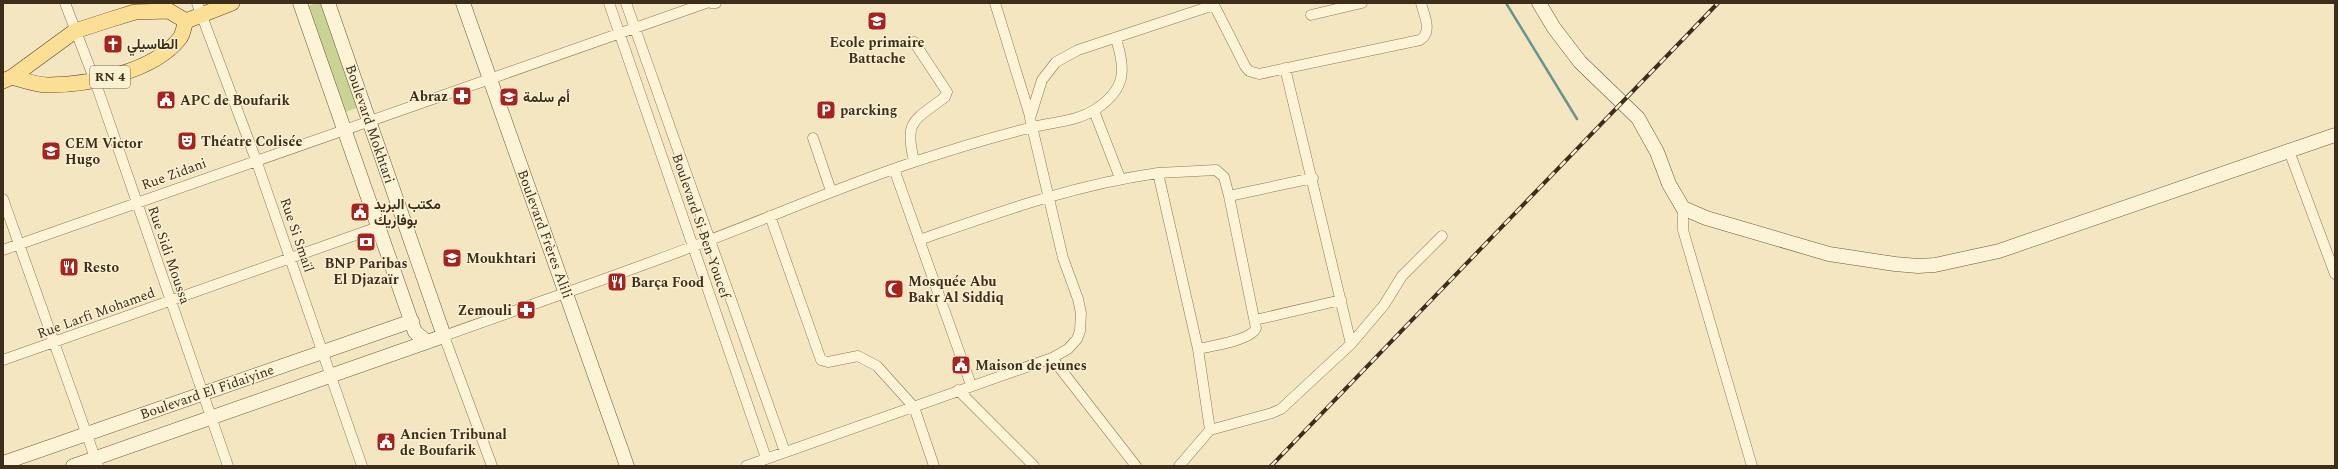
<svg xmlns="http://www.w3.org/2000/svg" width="2338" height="469" viewBox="0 0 2338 469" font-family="Spectral,Vazirmatn,serif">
<rect width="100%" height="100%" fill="#f3e6c1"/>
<path fill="#c9d393" d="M317 3H323L360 107 345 112 308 6Z"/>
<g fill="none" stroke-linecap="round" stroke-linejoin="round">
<path stroke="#69958c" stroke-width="2.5" d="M1506 3 1577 119"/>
<g stroke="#8f7756" stroke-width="11">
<path id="street" d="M65 3 95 81 228 466
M197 3 256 160 362 466
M609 3 766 458
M626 3 785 452
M711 3H716
M995 3 1030 116
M1214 5 1245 66 1249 71 1259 74 1420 40C1433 32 1424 15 1421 3
M1311 15 1362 3
M914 42 947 92 945 97C914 121 904 120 914 161
M1094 111 1120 178
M813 138 831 191
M2289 151 2335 274
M894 169 971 385
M1158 173 1216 170 1224 177 1229 196 1256 328C1252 340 1211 346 1198 349
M1229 196 1313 178
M3 199 98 466
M1683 208V230L1752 466
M770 216 821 360 828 362 858 356 877 366 914 407 934 466
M919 240C1000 212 1073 185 1158 173L1198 349 1210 430 1272 413 1281 409 1351 344 1285 68
M3 250 706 3
M1255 320 1341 300
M1351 344 1384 305 1402 276 1442 236
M1052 358 1136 466
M3 360 378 227
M958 390 1034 466
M492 466 444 336C532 304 620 275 707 241 776 215 844 185 914 162 953 149 993 137 1033 127 1054 122 1078 121 1096 109 1126 89 1126 70 1116 39
M746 466 1052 358 1068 349 1077 339 1080 331 1081 313 1078 299 1063 258 1030 118 1042 80 1056 62 1078 50 1214 5 1213 3
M1179 466 1210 430"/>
</g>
<g stroke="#715839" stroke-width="15">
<path id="secondary" d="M300 3 415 332 427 342
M463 3 627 466
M1539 3 1554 28 1580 62 1638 118 1657 152 1669 184 1683 208 1706 218 1829 254 1895 264 1918 266 1935 265 1999 251 2335 135
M3 463 412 321
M73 466 444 336 328 3"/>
</g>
<g stroke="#5d442b" stroke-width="16">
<path id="primary" d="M186 21 232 3
M12 77C23 80 36 85 48 85 88 85 154 72 180 38 183 34 184 26 186 21
M3 81 12 77 75 31 109 20 135 12 169 11 186 21"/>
</g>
<use href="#street" stroke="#fdf3d6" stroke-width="10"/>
<use href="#secondary" stroke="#fdf3d6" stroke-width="14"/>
<use href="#primary" stroke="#fbdf94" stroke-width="15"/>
<g stroke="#3d2e1c" stroke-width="4">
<path id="rail" d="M1271 466 1718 3"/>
</g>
<use href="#rail" stroke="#faf0d2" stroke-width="2.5" stroke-dasharray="8" stroke-linecap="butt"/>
</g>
<defs>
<g id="school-square" transform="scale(1)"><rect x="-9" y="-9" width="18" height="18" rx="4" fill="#a6231e" stroke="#faf0d2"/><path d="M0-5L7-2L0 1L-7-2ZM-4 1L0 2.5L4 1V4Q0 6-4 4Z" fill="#fff"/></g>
<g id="church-square" transform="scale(1)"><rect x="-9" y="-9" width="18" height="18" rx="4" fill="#a6231e" stroke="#faf0d2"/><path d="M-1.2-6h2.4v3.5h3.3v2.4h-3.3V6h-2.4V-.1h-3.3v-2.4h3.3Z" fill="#fff"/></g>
<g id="pharmacy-square" transform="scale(1)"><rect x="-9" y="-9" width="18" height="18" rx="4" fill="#a6231e" stroke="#faf0d2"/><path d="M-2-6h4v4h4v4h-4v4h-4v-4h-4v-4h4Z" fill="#fff"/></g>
<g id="civic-square" transform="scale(1)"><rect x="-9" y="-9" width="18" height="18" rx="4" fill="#a6231e" stroke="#faf0d2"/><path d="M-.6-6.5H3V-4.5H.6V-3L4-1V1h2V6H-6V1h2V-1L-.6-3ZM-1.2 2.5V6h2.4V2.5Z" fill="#fff"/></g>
<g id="parking-square" transform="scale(1)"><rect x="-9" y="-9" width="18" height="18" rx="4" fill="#a6231e" stroke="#faf0d2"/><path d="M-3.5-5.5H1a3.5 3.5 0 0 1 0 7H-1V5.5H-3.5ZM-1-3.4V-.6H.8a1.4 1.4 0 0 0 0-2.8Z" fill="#fff"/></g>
<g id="theatre-square" transform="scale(1)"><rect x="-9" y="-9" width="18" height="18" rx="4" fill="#a6231e" stroke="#faf0d2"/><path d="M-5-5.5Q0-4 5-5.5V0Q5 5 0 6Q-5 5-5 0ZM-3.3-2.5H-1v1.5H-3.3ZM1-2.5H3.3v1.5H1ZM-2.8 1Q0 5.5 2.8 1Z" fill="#fff"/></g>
<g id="bank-square" transform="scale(1)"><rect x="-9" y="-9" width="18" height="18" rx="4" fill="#a6231e" stroke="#faf0d2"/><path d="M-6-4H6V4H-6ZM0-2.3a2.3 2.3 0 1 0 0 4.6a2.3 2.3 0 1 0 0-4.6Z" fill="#fff"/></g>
<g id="restaurant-square" transform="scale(1)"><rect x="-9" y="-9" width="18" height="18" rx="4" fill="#a6231e" stroke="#faf0d2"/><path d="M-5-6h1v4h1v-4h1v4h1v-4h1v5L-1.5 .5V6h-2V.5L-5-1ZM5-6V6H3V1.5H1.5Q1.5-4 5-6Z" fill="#fff"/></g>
<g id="mosque-square" transform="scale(1)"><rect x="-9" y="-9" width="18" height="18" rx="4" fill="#a6231e" stroke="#faf0d2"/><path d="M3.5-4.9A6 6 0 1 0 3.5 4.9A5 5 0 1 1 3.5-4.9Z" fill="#fff"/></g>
</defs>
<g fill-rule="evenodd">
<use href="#school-square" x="877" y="21"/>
<use href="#church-square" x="113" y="44"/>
<use href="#pharmacy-square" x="462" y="96"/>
<use href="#school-square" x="509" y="97"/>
<use href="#civic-square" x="166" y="100"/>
<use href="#parking-square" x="826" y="110"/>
<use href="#theatre-square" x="187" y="141"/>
<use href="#school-square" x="51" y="151"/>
<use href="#civic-square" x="360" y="212"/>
<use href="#bank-square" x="366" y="242"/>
<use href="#school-square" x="452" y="258"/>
<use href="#restaurant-square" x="69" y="267"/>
<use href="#restaurant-square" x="617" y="282"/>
<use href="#mosque-square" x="894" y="289"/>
<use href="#pharmacy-square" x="526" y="310"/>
<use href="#civic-square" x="961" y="365"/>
<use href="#civic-square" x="386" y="442"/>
</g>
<g text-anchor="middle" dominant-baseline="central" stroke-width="3" stroke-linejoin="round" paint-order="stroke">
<rect fill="#faf0d2" stroke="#766853" stroke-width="1" x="90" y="66" width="40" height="22" rx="3"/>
<g font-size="13" font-weight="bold" fill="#3d2e1c">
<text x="110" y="77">RN 4</text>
</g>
<g font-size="14" font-weight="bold" fill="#3d2e1c" stroke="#faf0d2" text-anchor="start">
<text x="877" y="42" text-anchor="middle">Ecole primaire<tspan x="877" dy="16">Battache</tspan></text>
<text x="127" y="44">الطاسيلي</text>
<text x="448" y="96" text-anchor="end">Abraz</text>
<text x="523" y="97">أم سلمة</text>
<text x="180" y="100">APC de Boufarik</text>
<text x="840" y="110">parcking</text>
<text x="201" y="141">Théatre Colisée</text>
<text x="65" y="143">CEM Victor<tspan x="65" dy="16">Hugo</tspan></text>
<text x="374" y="204">مكتب البريد<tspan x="374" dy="16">بوفاريك</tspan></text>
<text x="466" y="258">Moukhtari</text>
<text x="366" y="263" text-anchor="middle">BNP Paribas<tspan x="366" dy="16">El Djazaïr</tspan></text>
<text x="83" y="267">Resto</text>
<text x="908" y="281">Mosquée Abu<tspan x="908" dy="16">Bakr Al Siddiq</tspan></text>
<text x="631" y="282">Barça Food</text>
<text x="512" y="310" text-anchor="end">Zemouli</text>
<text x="975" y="365">Maison de jeunes</text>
<text x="400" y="434">Ancien Tribunal<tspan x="400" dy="16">de Boufarik</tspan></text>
</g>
<g font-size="14" fill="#3d2e1c" stroke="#faf0d2">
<text transform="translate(370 124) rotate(71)">Boulevard Mokhtari</text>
<text transform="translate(174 174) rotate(-20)">Rue Zidani</text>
<text transform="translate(701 226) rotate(71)">Boulevard Si Ben Youcef</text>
<text transform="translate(545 234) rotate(70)">Boulevard Frères Alili</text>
<text transform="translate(297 235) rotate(71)">Rue Si Smaïl</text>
<text transform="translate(169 255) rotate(71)">Rue Sidi Moussa</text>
<text transform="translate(96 313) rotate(-20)">Rue Larfi Mohamed</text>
<text transform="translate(207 392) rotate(-19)">Boulevard El Fidaiyine</text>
</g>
</g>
<rect width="2338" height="469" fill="none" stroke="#3d2e1c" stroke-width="8"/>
</svg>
